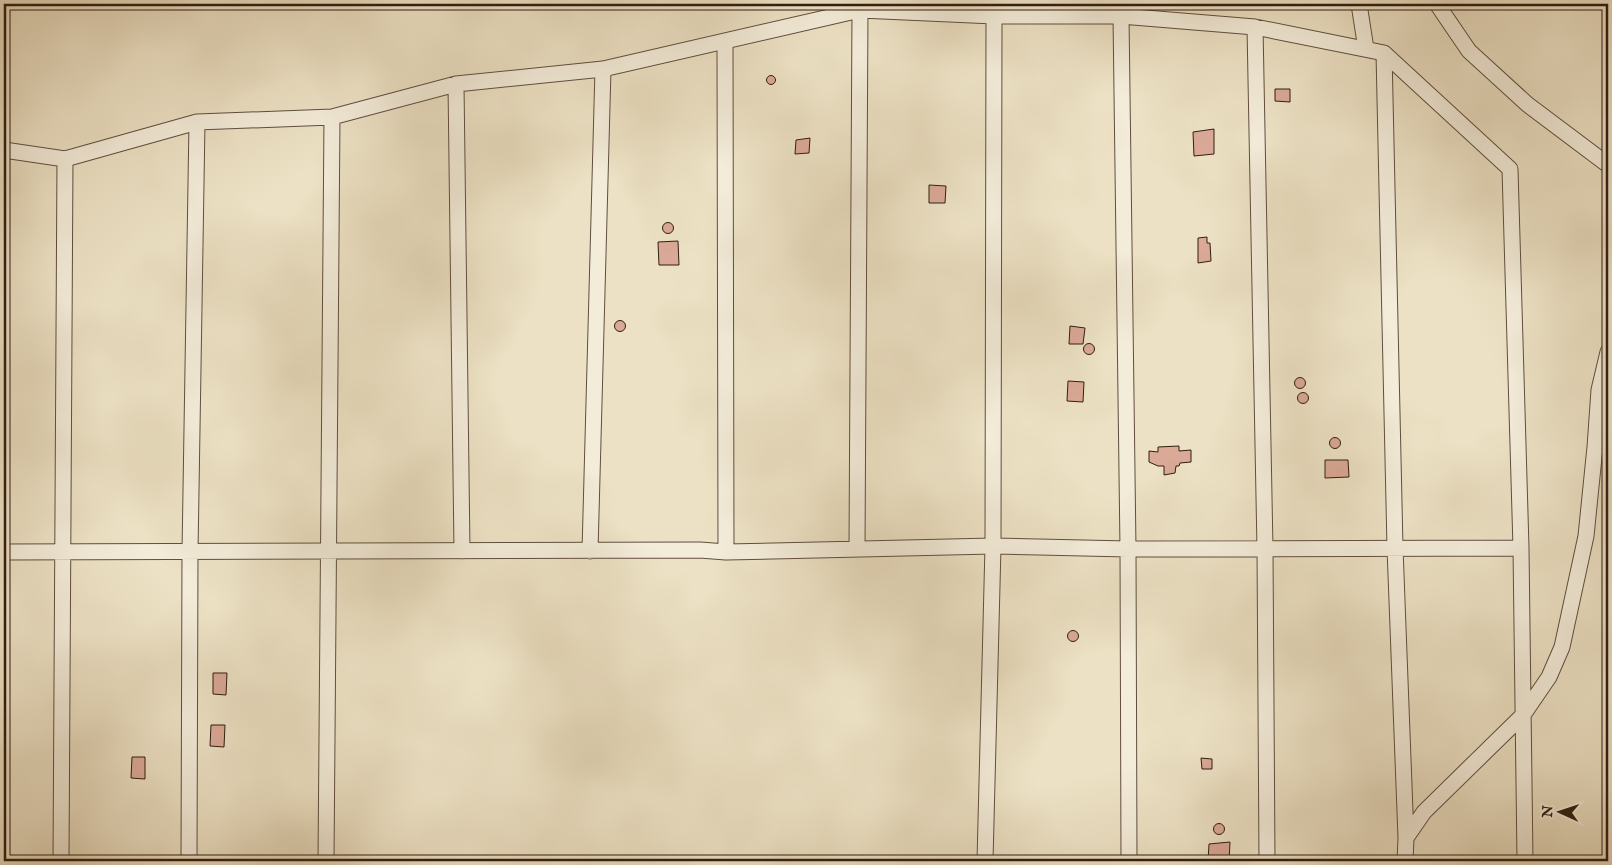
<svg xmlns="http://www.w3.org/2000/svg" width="1612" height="865" viewBox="0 0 1612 865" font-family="'IM FELL English',serif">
<rect width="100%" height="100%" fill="#ece1c4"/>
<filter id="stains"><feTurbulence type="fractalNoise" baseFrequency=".004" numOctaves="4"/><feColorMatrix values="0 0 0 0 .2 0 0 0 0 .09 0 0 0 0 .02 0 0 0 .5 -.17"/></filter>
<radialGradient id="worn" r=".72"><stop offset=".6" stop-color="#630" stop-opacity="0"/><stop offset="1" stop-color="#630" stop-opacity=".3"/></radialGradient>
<path fill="#daa997" stroke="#311d12" d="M766.5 80a4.5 4.5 0 1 1 9 0a4.5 4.5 0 1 1-9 0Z
M1275 89H1290V102L1275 101Z
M1214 129V154L1194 156 1193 132Z
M810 138 809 153 795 154 796 140Z
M929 185 946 186 945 203H929Z
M662.5 228a5.5 5.5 0 1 1 11 0a5.5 5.5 0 1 1-11 0Z
M1207 237V243H1210L1211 261 1198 263V238Z
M678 241 679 265H659L658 242Z
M614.5 326a5.5 5.5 0 1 1 11 0a5.5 5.5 0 1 1-11 0Z
M1070 326 1085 328 1083 344H1069Z
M1083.5 349a5.5 5.5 0 1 1 11 0a5.5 5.5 0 1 1-11 0Z
M1294.5 383a5.5 5.5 0 1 1 11 0a5.5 5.5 0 1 1-11 0Z
M1068 381 1084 382 1083 402 1067 401Z
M1297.5 398a5.5 5.5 0 1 1 11 0a5.5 5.5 0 1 1-11 0Z
M1329.5 443a5.5 5.5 0 1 1 11 0a5.5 5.5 0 1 1-11 0Z
M1179 446V451L1191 450V462L1180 463 1179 466H1176L1175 473 1164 475V466H1158L1149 462V451L1158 452V447Z
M1325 460H1348L1349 477 1325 478Z
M1067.5 636a5.5 5.5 0 1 1 11 0a5.5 5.5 0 1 1-11 0Z
M213 673H227L226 695 213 694Z
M211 725H225L224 747 210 746Z
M132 757H145V779L131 778Z
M1201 758 1212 759V769H1202Z
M1213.5 829a5.5 5.5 0 1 1 11 0a5.5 5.5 0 1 1-11 0Z
M1230 842 1229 861H1208L1209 844Z"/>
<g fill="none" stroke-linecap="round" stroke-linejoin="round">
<g stroke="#604e3e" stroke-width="17">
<path id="minor" d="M1359 4 1366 49
M1437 4 1469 51 1527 104 1608 165
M1121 16 1128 549 1129 861
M1255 27 1265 549 1267 861
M725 42 726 552
M1384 53 1395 548 1406 838 1405 861
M456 84 462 551
M4 150 65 159 197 122 332 117 456 84 603 69 860 10 994 16H1121L1255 27 1384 53 1510 169 1521 548 1525 861
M857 549 860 10
M590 551 603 69
M4 552 700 550 726 552 993 546 1128 549 1521 548
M1406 838 1424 812 1523 715 1549 677 1562 647 1586 536 1595 447 1599 390 1608 352
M61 861 65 159
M189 861 190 552 197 122
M326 861 332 117
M985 861 993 546 994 16"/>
</g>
<use href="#minor" stroke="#f3ecd9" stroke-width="15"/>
</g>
<rect width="1612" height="865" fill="none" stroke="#ece1c4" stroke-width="20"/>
<rect x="5" y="5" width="1602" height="855" fill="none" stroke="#311d12" stroke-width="2.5"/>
<rect x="10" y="10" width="1592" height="845" fill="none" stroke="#311d12"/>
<g transform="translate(1560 812) rotate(273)" stroke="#f3ecd9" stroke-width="4" paint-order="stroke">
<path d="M0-4L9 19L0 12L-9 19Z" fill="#311d12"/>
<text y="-8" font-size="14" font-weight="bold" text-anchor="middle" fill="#311d12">N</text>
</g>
<rect width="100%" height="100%" filter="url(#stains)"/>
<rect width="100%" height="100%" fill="url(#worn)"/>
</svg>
